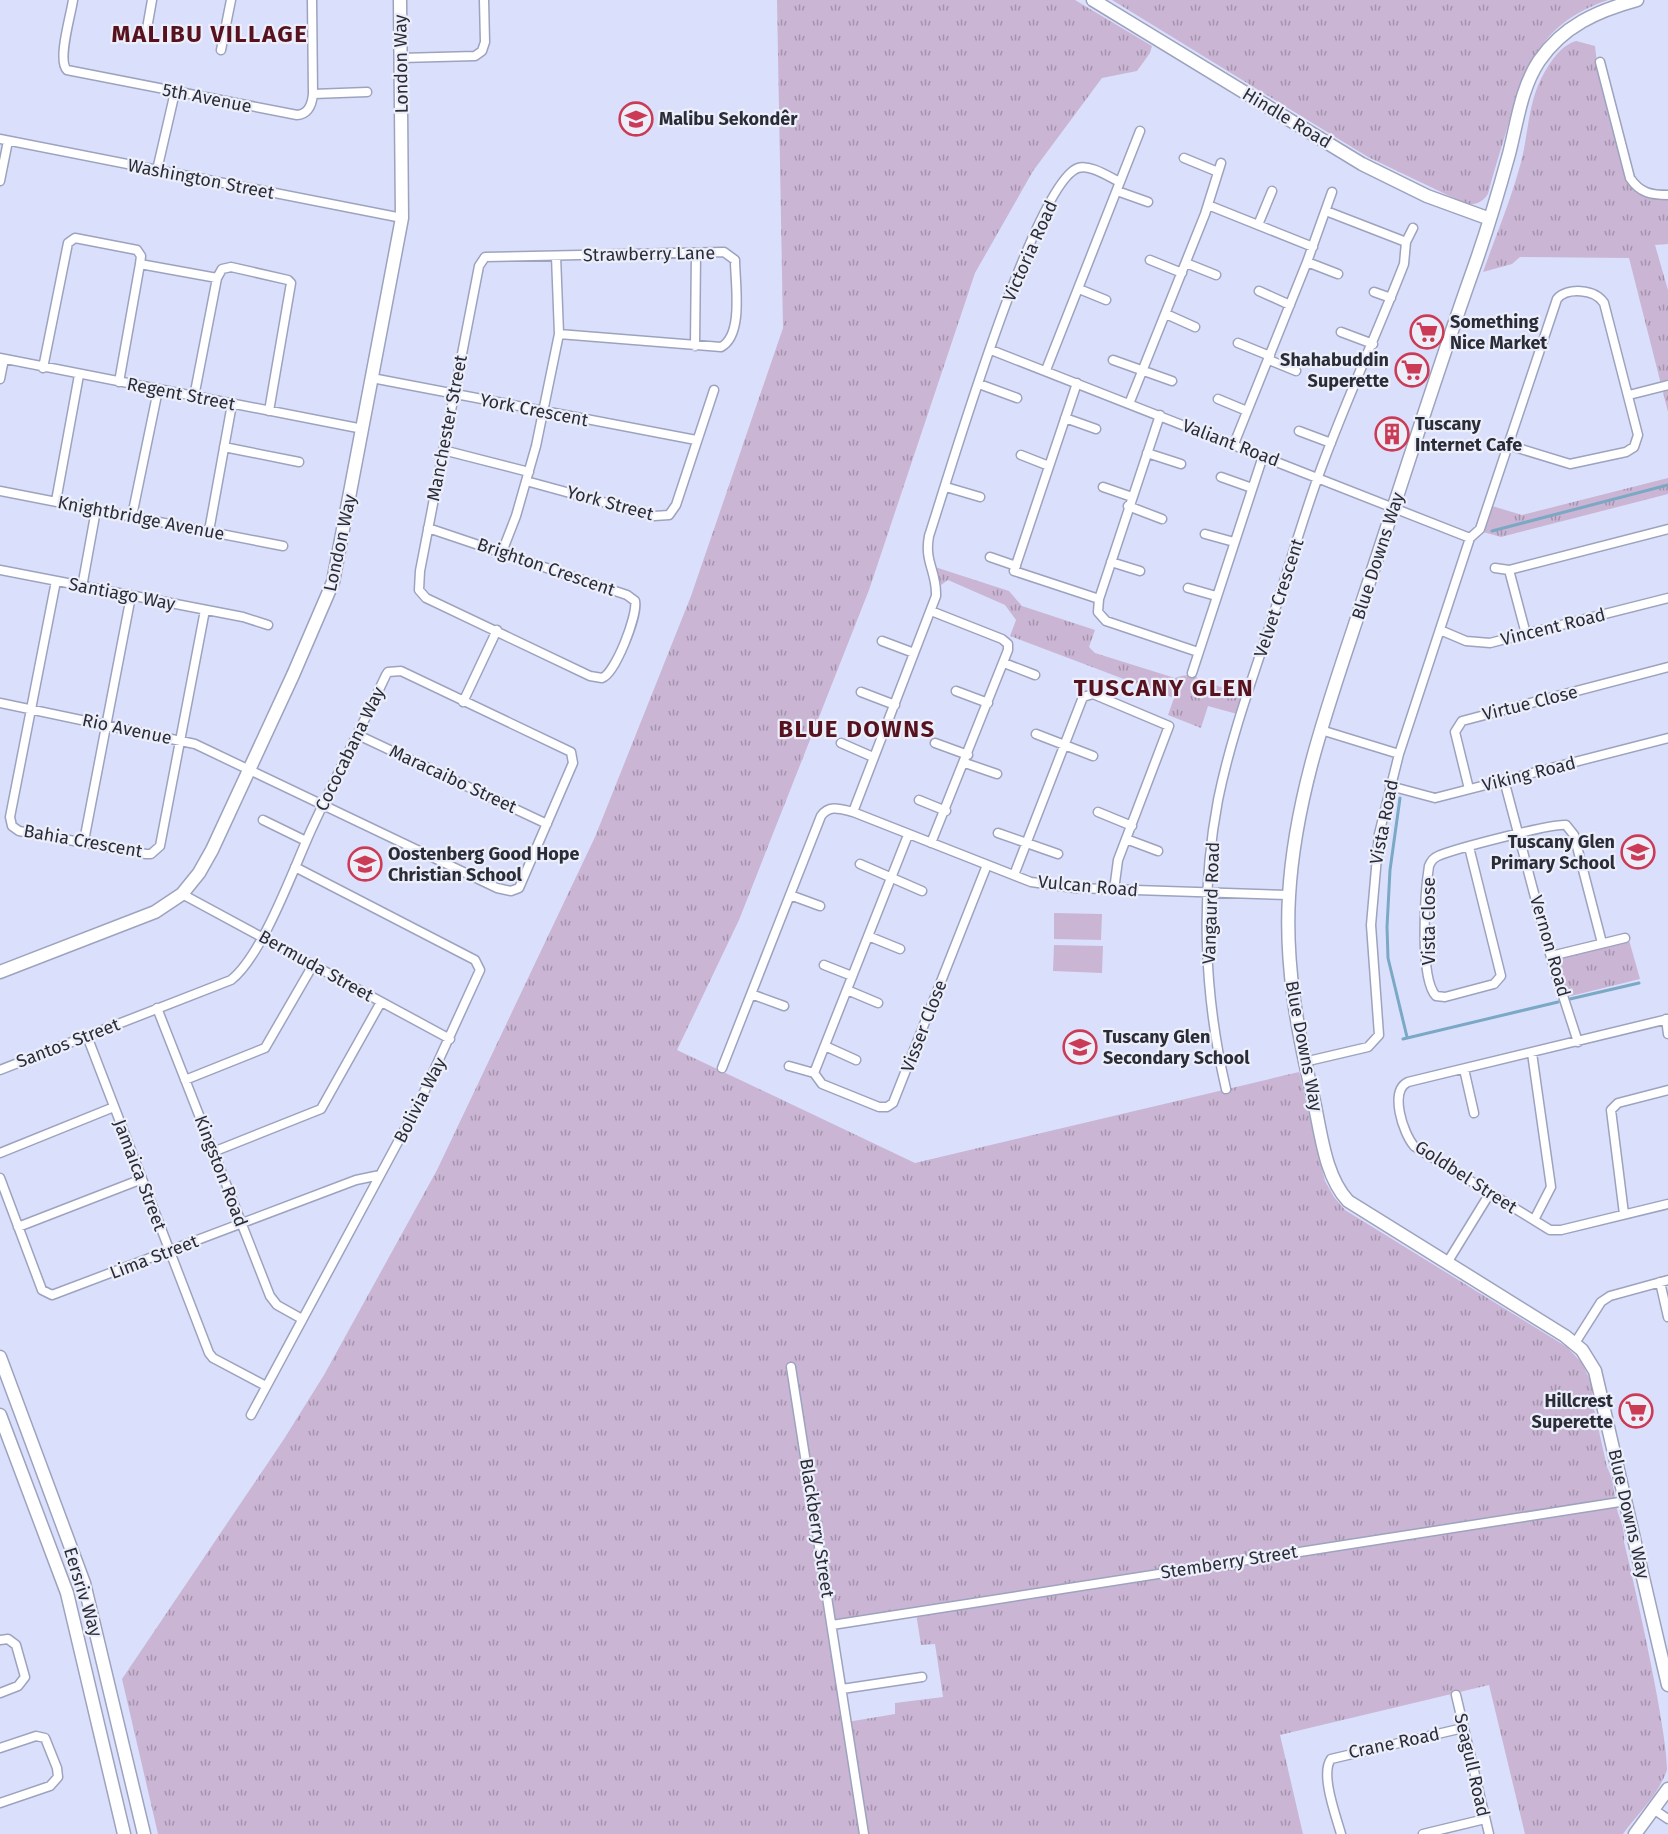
<svg xmlns="http://www.w3.org/2000/svg" width="1668" height="1834" viewBox="0 0 1668 1834" font-family="'Fira Sans',sans-serif">
<defs>
<pattern id="grass-tufts" width="24" height="20" patternUnits="userSpaceOnUse" patternTransform="scale(1.5)"><rect width="24" height="20" fill="#cab5d4"/><path d="M3 7l-1-3M5 7V3M7 7l1-3M15 17l-1-3M17 17v-4M19 17l1-3" fill="none" stroke="#a493ad"/></pattern>
</defs>
<rect width="100%" height="100%" fill="#dae0fc"/>
<path fill="url(#grass-tufts)" fill-rule="evenodd" d="M777 0H1075L1152 46 1150 53 1137 71 1102 78 1033 171 975 273 869 590 739 920 677 1050 915 1163 1299 1072 1325 1181 1334 1197 1345 1210 1567 1347 1582 1363 1592 1384V1400L1607 1467C1614 1480 1614 1495 1617 1509 1620 1521 1625 1528 1624 1542 1635 1586 1668 1734 1667 1770 1658 1796 1638 1813 1623 1834H1525L1489 1685 1280 1735 1303 1834H158L122 1679 284 1439 324 1375 437 1170 595 837 691 596 783 328ZM916 1613 921 1645 935 1644 943 1697 895 1703V1714L847 1722 834 1625Z
M1112 0H1608C1540 23 1524 68 1506 132 1500 153 1493 173 1488 194 1482 203 1474 206 1464 203L1368 157Z
M1576 41 1595 46 1597 63 1627 179C1638 196 1649 199 1668 199V244L1655 245 1668 290V412L1629 258 1520 257 1512 264 1483 272C1496 235 1511 200 1521 162 1528 136 1528 106 1540 81 1548 65 1559 46 1576 41Z
M1668 478V494L1501 537 1483 532 1492 506 1522 515Z
M935 567 1009 591 1022 606 1095 630 1089 647 1095 653 1175 678C1185 674 1194 674 1202 681L1243 694 1237 714 1208 706 1201 728 1168 715 1174 698 1010 636 1016 620 1005 605 948 580 941 585Z
M1629 940 1640 979 1567 997 1558 967 1564 957Z"/>
<path fill="#cab5d4" d="M1054 913 1102 914 1101 940 1054 939Z
M1054 945 1103 946 1102 973 1053 971Z"/>
<g fill="none" stroke-linecap="round" stroke-linejoin="round">
<path stroke="#7aa8c5" stroke-width="3" d="M1492 531 1668 485
M1400 798 1390 870 1387 927 1388 958 1407 1037
M1570 999 1639 983
M1403 1039 1558 1002"/>
<g stroke="#9da3be" stroke-width="11">
<path id="street" d="M73 0C71 15 57 60 67 70L297 115C309 114 312 104 313 94L312 0
M146 34 152 0
M221 50 231 0
M401 58 475 56 482 51 485 42 484 0
M1600 62 1630 178C1640 193 1651 195 1668 195
M313 94 367 92
M0 139 402 218
M1184 158 1218 172
M157 170 175 92
M0 181 8 141
M1117 191 1148 202
M1208 205 1313 247
M1326 211 1406 242
M1258 225 1272 191
M1150 260 1182 273
M1307 262 1338 274
M1186 263 1216 275
M140 264 217 278
M1079 289 1106 300
M1259 291 1290 305
M1374 292 1391 298
M1166 314 1195 327
M1341 332 1373 344
M1238 343 1270 356
M695 346 696 253
M991 350 1470 538
M0 358 363 429
M1113 360 1172 381
M1269 360 1296 371
M43 368 68 243 75 238 137 250 141 256 140 264 119 382
M1046 370 1140 131
M372 378 696 440
M0 379 4 359
M1077 383 1014 571 1099 599
M979 384 1017 398
M1629 395 1668 385
M194 397 217 278 222 269 231 267 288 280 291 283 269 411
M1218 399 1247 411
M1129 404 1205 214 1221 163
M1160 415 1099 599 1098 612 1106 621 1198 652
M1065 418 1096 429
M1299 431 1331 443
M1234 444 1307 262 1332 192
M224 447 299 462
M443 450 529 472
M1147 453 1181 464
M1021 455 1049 466
M1221 477 1252 488
M526 481 654 516 669 515 676 505 714 390
M946 487 980 497
M1103 487 1132 497
M0 491 283 546
M56 501 79 375
M1128 506 1162 519
M132 516 158 390
M428 528 627 595 635 601C638 615 615 674 602 678L590 676 426 598 419 590 420 571 479 266 485 257 724 252 735 260C735 283 744 335 721 347L559 334
M209 531 232 404
M1205 534 1234 542
M502 552 516 516 536 446 559 334 556 256
M990 557 1016 566
M1111 562 1140 571
M1495 568 1509 570 1668 529
M0 570 243 617 268 625
M1509 570 1526 634
M56 581 10 817 12 826 19 831 146 854H151L160 846 205 610
M82 587 96 510
M1188 588 1216 596
M1440 630 1466 641 1490 643 1668 598
M882 641 914 653
M1004 663 1035 675
M1192 673 1263 456
M956 691 988 703
M861 692 895 705
M463 702 497 630
M0 703 195 744 497 888 511 891 519 888 573 763 571 752 401 671 388 672 386 675C362 726 336 776 312 828 294 867 263 955 231 980L0 1070
M1321 730 1399 754
M1036 734 1093 756
M358 735 547 824
M841 743 873 757
M935 743 968 755
M965 763 997 774
M1504 780 1553 965 1578 1042
M1390 786 1435 798 1668 738
M1469 789 1455 732 1462 721 1668 667
M919 800 946 811
M853 812 936 596C937 571 924 563 929 536 947 482 1034 183 1078 168 1090 164 1109 177 1120 182
M1098 812 1132 826
M263 820 306 841
M998 833 1058 854
M1126 839 1158 851
M84 841 131 596
M931 843 1008 650V644L1002 639 931 611
M1469 847 1501 976 1494 984 1445 997 1436 996C1419 978 1425 891 1429 866 1431 861 1433 858 1438 856 1454 849 1553 823 1566 825L1574 835 1602 943
M860 864 922 891
M1014 875 1083 697 1093 694 1169 726 1118 860 1114 890
M182 894 450 1039
M790 895 820 906
M868 936 900 949
M1551 956 1625 938
M824 965 852 976
M847 990 878 1003
M751 994 784 1006
M157 1008 270 1296 277 1305 302 1319
M1666 1019 1668 1034
M1668 1019 1408 1082C1389 1091 1403 1133 1414 1146L1550 1230H1561L1668 1204
M87 1036 209 1353 213 1358 266 1386
M825 1046 856 1060
M1532 1053 1551 1187 1534 1220
M1304 1062 1368 1047 1379 1035 1371 925 1379 834 1399 754 1470 538 1480 529 1557 299C1567 287 1595 289 1604 303L1638 435 1634 447 1626 452 1570 464 1508 445
M789 1066 814 1073
M722 1068 821 816C829 804 841 809 853 812L1031 882 1075 888 1289 895
M1464 1069 1474 1113
M814 1073 822 1084 879 1107H887L893 1103 987 865
M814 1073 908 835
M185 1080 265 1048 313 965
M1226 1089C1204 995 1200 895 1218 800 1231 736 1254 674 1274 613 1290 564 1304 514 1322 466 1347 398 1378 331 1404 264L1406 242 1413 228
M213 1152 321 1109 381 1002
M0 1153 114 1107
M0 1178 42 1290 52 1295 356 1180 380 1175
M1624 1214 1611 1110 1618 1103 1668 1090
M18 1227 142 1179
M1447 1263 1490 1193
M1660 1282 1668 1317
M1575 1343 1601 1302 1610 1296 1668 1280
M791 1367 864 1834
M251 1415 420 1101 480 970 475 960 295 867
M832 1625 1626 1501
M0 1640 8 1639 16 1645 25 1677 18 1686 0 1693
M842 1689 922 1677
M1456 1695 1489 1834
M0 1748 36 1736 45 1738 57 1768 58 1777 50 1786 0 1803
M1653 1809 1668 1819
M1341 1834C1336 1816 1320 1774 1331 1759L1463 1728
M1423 1834 1485 1819"/>
</g>
<g stroke="#9da3be" stroke-width="15">
<path id="secondary" d="M1093 0 1362 164 1427 196 1490 219
M1637 0C1597 11 1563 26 1539 61 1521 88 1517 123 1509 154 1498 194 1486 234 1472 273 1434 380 1400 489 1364 597 1332 695 1295 792 1289 896 1285 964 1297 1030 1313 1097 1321 1131 1324 1175 1348 1201L1565 1336 1582 1350 1595 1371 1668 1685
M0 972 155 912 182 894 199 873 212 850 293 675 333 582 402 218 400 0
M0 1357 84 1583 144 1834
M0 1415 67 1593 124 1834
M1635 1834 1668 1789"/>
</g>
<use href="#street" stroke="#fff" stroke-width="8"/>
<use href="#secondary" stroke="#fff" stroke-width="12"/>
</g>
<defs>
<g id="school-ring" transform="scale(1.725)"><circle r="9.5" fill="#eceefa" stroke="#cb3b56" stroke-width="1.5"/><path d="M0-5L7-2L0 1L-7-2ZM-4 1L0 2.5L4 1V4Q0 6-4 4Z" fill="#cb3b56"/></g>
<g id="supermarket-ring" transform="scale(1.725)"><circle r="9.5" fill="#eceefa" stroke="#cb3b56" stroke-width="1.5"/><path d="M-6-5.5h2.5l.6 2H6L4.5 2H-2.5L-4.4-4H-6ZM-1.5 3.2a1.3 1.3 0 1 0 .1 0ZM3 3.2a1.3 1.3 0 1 0 .1 0Z" fill="#cb3b56"/></g>
<g id="building-ring" transform="scale(1.725)"><circle r="9.5" fill="#eceefa" stroke="#cb3b56" stroke-width="1.5"/><path d="M-4-6H4V6H1V3H-1V6H-4ZM-2.5-4.3h1.7v1.8h-1.7ZM.8-4.3h1.7v1.8H.8ZM-2.5-1h1.7V.8h-1.7ZM.8-1h1.7V.8H.8Z" fill="#cb3b56"/></g>
</defs>
<g fill-rule="evenodd">
<use href="#school-ring" x="636" y="119"/>
<use href="#supermarket-ring" x="1427" y="332"/>
<use href="#supermarket-ring" x="1412" y="370"/>
<use href="#building-ring" x="1392" y="434"/>
<use href="#school-ring" x="1638" y="852"/>
<use href="#school-ring" x="365" y="864"/>
<use href="#school-ring" x="1080" y="1047"/>
<use href="#supermarket-ring" x="1636" y="1411"/>
</g>
<g text-anchor="middle" dominant-baseline="central" stroke-width="4.5" stroke-linejoin="round" paint-order="stroke">
<g font-size="18" fill="#2a2c37" stroke="#eceefa">
<text transform="translate(401 64) rotate(-91)">London Way</text>
<text transform="translate(207 98) rotate(11)">5th Avenue</text>
<text transform="translate(1287 118) rotate(31)">Hindle Road</text>
<text transform="translate(201 179) rotate(11)">Washington Street</text>
<text transform="translate(1030 251) rotate(-66)">Victoria Road</text>
<text transform="translate(649 254) rotate(-1)">Strawberry Lane</text>
<text transform="translate(181 394) rotate(11)">Regent Street</text>
<text transform="translate(534 410) rotate(11)">York Crescent</text>
<text transform="translate(447 428) rotate(-79)">Manchester Street</text>
<text transform="translate(1231 443) rotate(21)">Valiant Road</text>
<text transform="translate(610 503) rotate(15)">York Street</text>
<text transform="translate(141 518) rotate(11)">Knightbridge Avenue</text>
<text transform="translate(340 543) rotate(-78)">London Way</text>
<text transform="translate(1378 556) rotate(-72)">Blue Downs Way</text>
<text transform="translate(546 567) rotate(19)">Brighton Crescent</text>
<text transform="translate(122 594) rotate(11)">Santiago Way</text>
<text transform="translate(1279 598) rotate(-72)">Velvet Crescent</text>
<text transform="translate(1553 627) rotate(-14)">Vincent Road</text>
<text transform="translate(1530 703) rotate(-14)">Virtue Close</text>
<text transform="translate(127 729) rotate(12)">Rio Avenue</text>
<text transform="translate(350 749) rotate(-64)">Cococabana Way</text>
<text transform="translate(1529 774) rotate(-14)">Viking Road</text>
<text transform="translate(453 779) rotate(25)">Maracaibo Street</text>
<text transform="translate(1384 822) rotate(-79)">Vista Road</text>
<text transform="translate(83 841) rotate(10)">Bahia Crescent</text>
<text transform="translate(1088 886) rotate(5)">Vulcan Road</text>
<text transform="translate(1211 903) rotate(-88)">Vangaurd Road</text>
<text transform="translate(1429 921) rotate(-90)">Vista Close</text>
<text transform="translate(1550 946) rotate(74)">Vernon Road</text>
<text transform="translate(316 966) rotate(29)">Bermuda Street</text>
<text transform="translate(924 1026) rotate(-69)">Visser Close</text>
<text transform="translate(68 1043) rotate(-21)">Santos Street</text>
<text transform="translate(1304 1046) rotate(79)">Blue Downs Way</text>
<text transform="translate(420 1100) rotate(-63)">Bolivia Way</text>
<text transform="translate(221 1171) rotate(69)">Kingston Road</text>
<text transform="translate(140 1175) rotate(69)">Jamaica Street</text>
<text transform="translate(1466 1177) rotate(33)">Goldbel Street</text>
<text transform="translate(154 1257) rotate(-21)">Lima Street</text>
<text transform="translate(1629 1514) rotate(77)">Blue Downs Way</text>
<text transform="translate(817 1528) rotate(81)">Blackberry Street</text>
<text transform="translate(1229 1562) rotate(-9)">Stemberry Street</text>
<text transform="translate(83 1592) rotate(73)">Eersriv Way</text>
<text transform="translate(1394 1743) rotate(-12)">Crane Road</text>
<text transform="translate(1472 1765) rotate(77)">Seagull Road</text>
</g>
<g font-size="18" font-weight="bold" fill="#2a2c37" stroke="#eceefa" text-anchor="start">
<text x="659" y="119">Malibu Sekondêr</text>
<text x="1450" y="322">Something<tspan x="1450" dy="21">Nice Market</tspan></text>
<text x="1389" y="360" text-anchor="end">Shahabuddin<tspan x="1389" dy="21">Superette</tspan></text>
<text x="1415" y="424">Tuscany<tspan x="1415" dy="21">Internet Cafe</tspan></text>
<text x="1615" y="842" text-anchor="end">Tuscany Glen<tspan x="1615" dy="21">Primary School</tspan></text>
<text x="388" y="854">Oostenberg Good Hope<tspan x="388" dy="21">Christian School</tspan></text>
<text x="1103" y="1037">Tuscany Glen<tspan x="1103" dy="21">Secondary School</tspan></text>
<text x="1613" y="1401" text-anchor="end">Hillcrest<tspan x="1613" dy="21">Superette</tspan></text>
</g>
<g font-size="24" font-weight="bold" letter-spacing="1.5" fill="#57121f" stroke="#eceefa">
<text x="210" y="34">MALIBU VILLAGE</text>
<text x="1164" y="688">TUSCANY GLEN</text>
<text x="857" y="729">BLUE DOWNS</text>
</g>
</g>
</svg>
